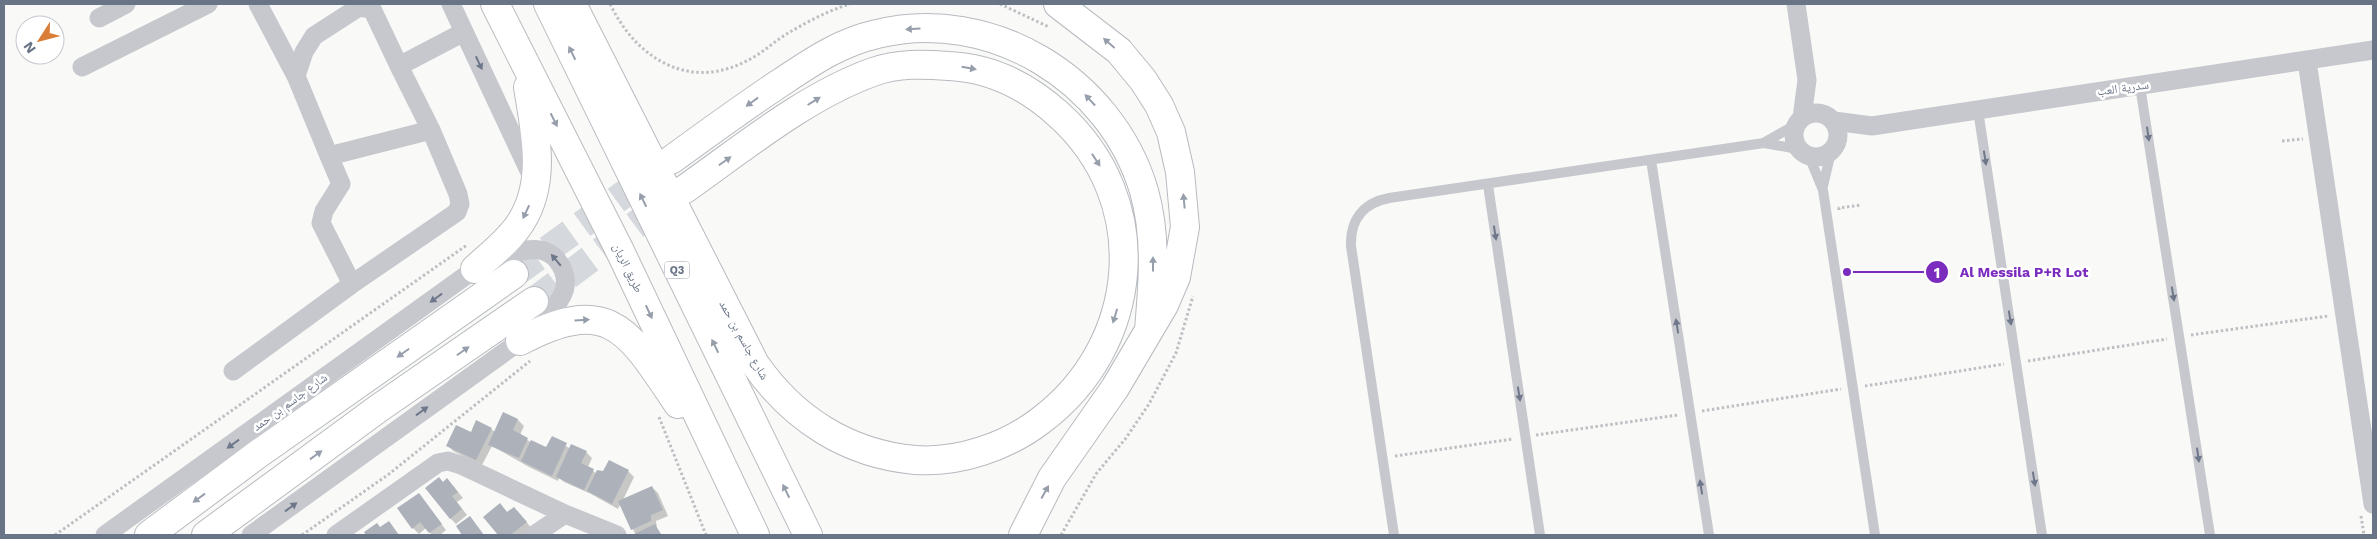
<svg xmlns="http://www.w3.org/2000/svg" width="2377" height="539" viewBox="0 0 2377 539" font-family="'Work Sans','Noto Naskh Arabic',sans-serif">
<rect width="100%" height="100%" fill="#f9faf8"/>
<path fill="#0003" d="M503 413 518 420 524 426 520 435 532 443 547 449 552 438 571 449 586 452 592 458 588 467 597 474 604 472 609 461 628 471 634 477 623 500 652 487 658 493 668 516 656 521 657 528 662 535H636L620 505 618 509 591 494 564 482 559 478 558 481 529 467 492 446 482 465 453 451 448 445 471 433 491 429 495 432Z
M443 483 453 486 463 498 457 502 467 515 456 524 450 518Z
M418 494 446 530 440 535H432L426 528 419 534 413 528Z
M500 505 508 513 520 514 532 529 523 535H499L485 517Z"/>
<path fill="#acb1ba" d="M503 412 518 419 513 430 528 438 519 458 488 445Z
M476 420 492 428 476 460 446 446 456 425 471 432Z
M552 436 567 443 552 476 521 461 531 440 546 447Z
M571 444 587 451 581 463 594 469 584 490 556 477Z
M609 460 629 470 612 504 587 491 597 470 603 471Z
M439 477 443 482 447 478 458 492 452 496 462 509 450 519 425 488Z
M652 486 663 510 651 515V521L631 530 618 501Z
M419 493 442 524 429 533 420 522 412 529 397 508Z
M500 503 507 512 514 507 527 522 510 535H498L483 517Z
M470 516 484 535H462L456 526Z
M389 521 399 535H366L364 532 377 523 380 527Z
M655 524 661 535H632Z"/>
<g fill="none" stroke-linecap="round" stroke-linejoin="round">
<path stroke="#d5d8dc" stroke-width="28" stroke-dasharray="28 14" stroke-linecap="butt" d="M514 274 656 171
M534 301 669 200"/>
<g stroke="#b7babf" stroke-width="30">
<path id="primary" d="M572 4 755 364C793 419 848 454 915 460 958 463 1006 447 1040 421 1141 346 1155 200 1058 114 1027 86 992 68 949 66 923 64 898 63 873 72 806 96 743 148 685 189
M671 160C708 133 745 106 783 81 813 61 841 42 877 34 990 6 1111 79 1144 191 1157 237 1153 282 1149 330
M149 535 258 454 514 274
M206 535 379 408 534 301
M1023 535 1052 478 1115 388 1164 305 1176 277 1185 227 1180 172 1171 132 1159 105 1143 80 1119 51 1058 4"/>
</g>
<g stroke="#b9bbbf" stroke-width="30">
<path id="trunk" d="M495 4 619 249 755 535
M548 4 808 535
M475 269C490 255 510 240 521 222 547 181 535 132 528 87
M520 341C611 293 629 332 678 404"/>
</g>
<path stroke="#bebfc3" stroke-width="3" stroke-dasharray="2.5 2.5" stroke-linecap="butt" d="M610 4C623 30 640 51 666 64 700 80 733 72 763 51 770 46 777 40 785 35 805 23 827 11 850 4
M1000 4 1049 27
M2282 141 2303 139
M1839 210V208L1861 205
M2191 335 2328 316
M2028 361 2167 339
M1865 386 2004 364
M1702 411 1841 389
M659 417 706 535
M1536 435 1678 415
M1395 456 1513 439
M2361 516 2364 535
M55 535 467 245
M302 535 389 474 530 361
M1061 535 1096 474 1126 438 1149 404 1176 353 1193 296"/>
<path stroke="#c6c8cd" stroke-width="10" d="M2140 86 2210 535
M1978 110 2042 535
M1765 142 1797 124
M1809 156 1823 190 1875 535
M1651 160 1709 535
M1488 185 1540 535
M1823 186 1831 152
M1394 535 1351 246C1350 220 1363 203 1389 198L1764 143 1798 149"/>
<path stroke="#c6c8cd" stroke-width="19" d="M258 4 296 76
M451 4 533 179
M1796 4 1807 80 1802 118
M99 18 126 4
M2307 61 2373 504
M82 67 208 4
M1794 135a22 22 0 1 1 44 0a22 22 0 1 1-44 0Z
M1834 121 1872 126 2373 50
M329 156 296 76 304 52 314 36 359 7 372 9 399 66
M352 284 321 223 324 211 341 184 329 156 431 130
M233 371 352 284 457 212 460 204 458 194 431 130 399 66 464 32
M105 535 475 269C502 258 546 231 563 270 567 280 566 290 560 299 551 315 533 328 520 341L251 535
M336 535 438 463 448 461 461 465 565 514
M534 535 565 514 617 535"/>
<use href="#primary" stroke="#fff" stroke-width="28"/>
<use href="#trunk" stroke="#fff" stroke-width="28"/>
</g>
<defs><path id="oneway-solid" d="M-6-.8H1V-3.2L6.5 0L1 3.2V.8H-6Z" transform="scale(1.25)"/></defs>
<g fill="#979eab">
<use href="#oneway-solid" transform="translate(913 29) rotate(176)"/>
<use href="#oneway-solid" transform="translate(1109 43) rotate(-139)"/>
<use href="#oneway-solid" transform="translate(572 53) rotate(-116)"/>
<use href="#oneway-solid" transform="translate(969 68) rotate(10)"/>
<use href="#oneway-solid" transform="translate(1090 100) rotate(-133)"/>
<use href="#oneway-solid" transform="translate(814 101) rotate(-32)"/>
<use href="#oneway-solid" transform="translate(752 102) rotate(144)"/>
<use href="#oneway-solid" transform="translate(554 120) rotate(63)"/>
<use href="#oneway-solid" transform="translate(1096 160) rotate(57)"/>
<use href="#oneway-solid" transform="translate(725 161) rotate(-35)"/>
<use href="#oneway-solid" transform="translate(643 200) rotate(-116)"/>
<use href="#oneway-solid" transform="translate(1184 201) rotate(-95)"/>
<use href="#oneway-solid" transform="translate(526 212) rotate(115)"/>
<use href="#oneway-solid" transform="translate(1153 264) rotate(-90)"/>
<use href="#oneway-solid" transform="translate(649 312) rotate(65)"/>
<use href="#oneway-solid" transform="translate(1115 316) rotate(107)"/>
<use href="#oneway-solid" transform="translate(582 320) rotate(-3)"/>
<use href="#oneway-solid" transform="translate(715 346) rotate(-116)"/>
<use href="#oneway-solid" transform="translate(463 351) rotate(-35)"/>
<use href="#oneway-solid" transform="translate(403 353) rotate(145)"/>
<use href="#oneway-solid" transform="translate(316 455) rotate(-36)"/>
<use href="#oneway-solid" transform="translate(786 491) rotate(-116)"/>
<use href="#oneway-solid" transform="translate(1045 492) rotate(-61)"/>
<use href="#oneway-solid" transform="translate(199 498) rotate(144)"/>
</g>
<g fill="#6f788a">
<use href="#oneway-solid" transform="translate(479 63) rotate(65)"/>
<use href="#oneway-solid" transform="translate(2148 134) rotate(82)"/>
<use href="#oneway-solid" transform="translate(1985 158) rotate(81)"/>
<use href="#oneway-solid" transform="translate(1495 233) rotate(81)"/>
<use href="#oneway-solid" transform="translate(556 260) rotate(-130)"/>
<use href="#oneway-solid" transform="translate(2173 294) rotate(81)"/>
<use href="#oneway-solid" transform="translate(436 298) rotate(144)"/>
<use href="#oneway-solid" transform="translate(2010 318) rotate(81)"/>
<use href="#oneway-solid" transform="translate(1677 326) rotate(-99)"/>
<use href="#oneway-solid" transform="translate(1519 394) rotate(81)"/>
<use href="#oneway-solid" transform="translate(422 411) rotate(-36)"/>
<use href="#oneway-solid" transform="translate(233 444) rotate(144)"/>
<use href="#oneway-solid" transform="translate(2198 455) rotate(82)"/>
<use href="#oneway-solid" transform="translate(2034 479) rotate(81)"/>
<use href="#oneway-solid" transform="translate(1701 487) rotate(-99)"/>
<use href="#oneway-solid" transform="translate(291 507) rotate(-36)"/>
</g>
<g text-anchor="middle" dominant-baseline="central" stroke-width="5" stroke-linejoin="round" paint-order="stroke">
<rect fill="#fff" stroke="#979eab" stroke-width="1" x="664.5" y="261.5" width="25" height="17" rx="4"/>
<g font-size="11" font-weight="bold" fill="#6a7487">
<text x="677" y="270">Q3</text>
</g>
<g font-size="12" fill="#6a7487" stroke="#fff">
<text transform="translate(2123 88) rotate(-8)">سدرية العب</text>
<text transform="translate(628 268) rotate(64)">طريق الريان</text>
<text transform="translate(744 340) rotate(61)">شارع جاسم بن حمد</text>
<text transform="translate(290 402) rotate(-36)">شارع جاسم بن حمد</text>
</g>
</g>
<path fill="none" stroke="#7b2cbf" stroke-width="2" d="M1847 272L1937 272"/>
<g fill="#7b2cbf" stroke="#fff" stroke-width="2">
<circle cx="1847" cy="272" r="5"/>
<circle cx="1937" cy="272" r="12"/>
</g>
<g font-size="15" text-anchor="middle" font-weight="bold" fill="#fff">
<text x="1937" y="278">1</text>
</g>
<g font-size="14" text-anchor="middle" font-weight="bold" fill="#7b2cbf" stroke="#fff" stroke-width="5" stroke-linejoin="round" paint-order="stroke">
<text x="2024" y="277">Al Messila P+R Lot</text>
</g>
<rect width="2377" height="539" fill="none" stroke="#6a7487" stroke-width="10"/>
<g transform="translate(40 40) rotate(234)"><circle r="24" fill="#ffffff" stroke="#c3c7cf"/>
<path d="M0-4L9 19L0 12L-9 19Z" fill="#da7e37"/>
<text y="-8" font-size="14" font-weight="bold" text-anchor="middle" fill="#6a7487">N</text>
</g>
</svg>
